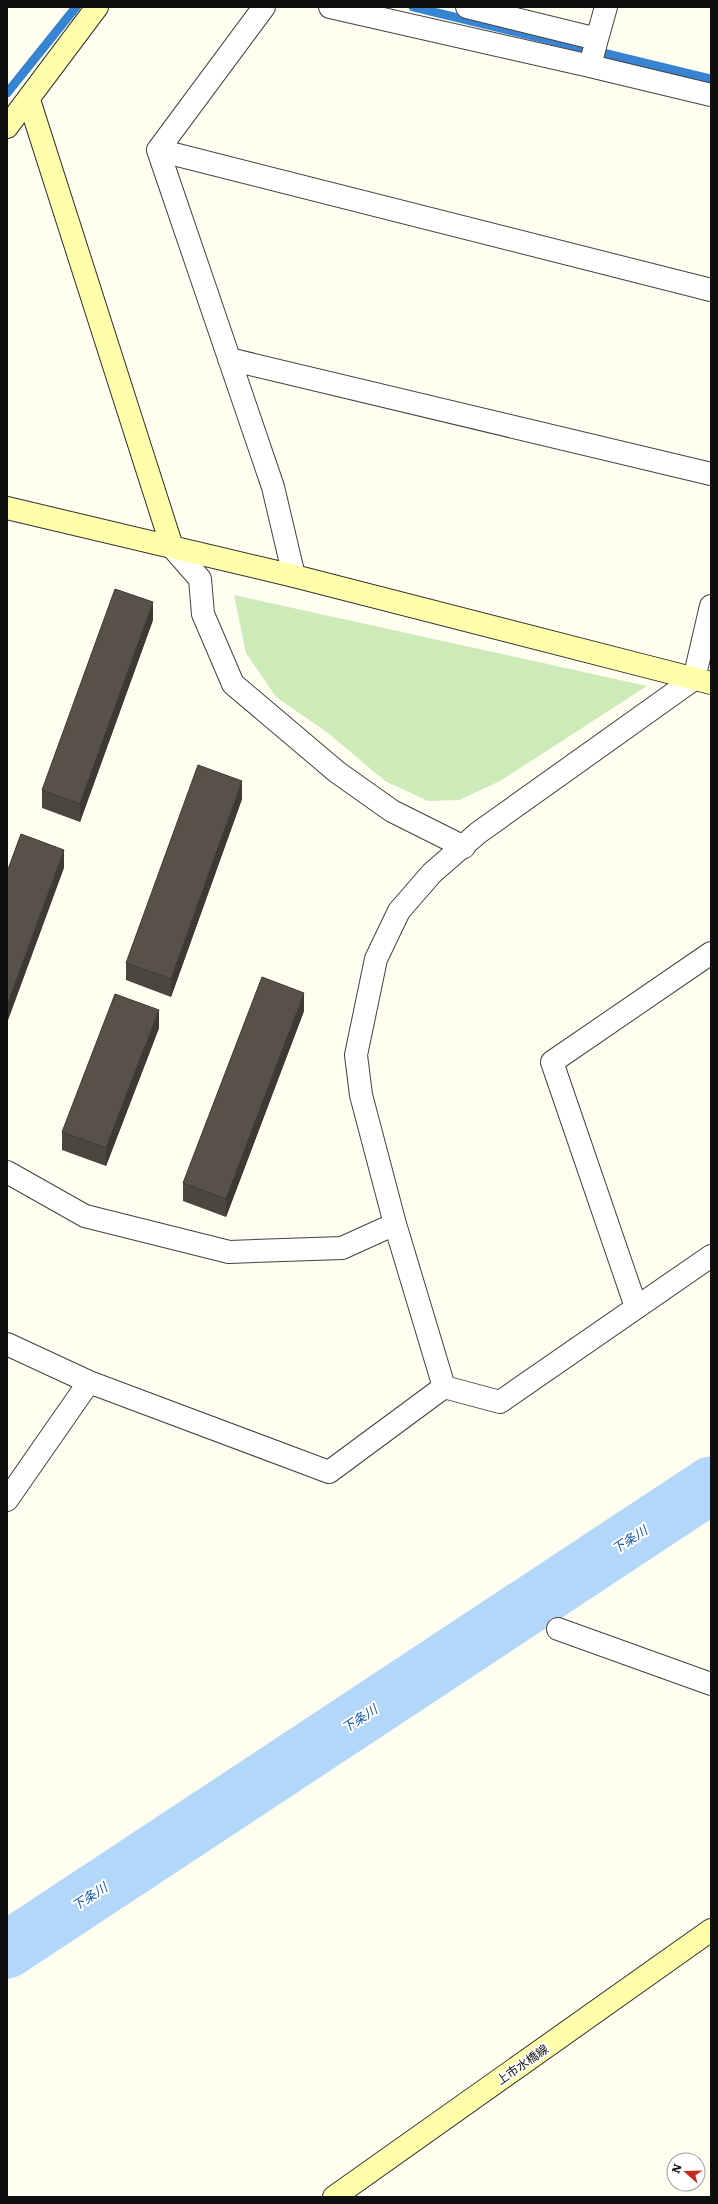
<svg xmlns="http://www.w3.org/2000/svg" width="718" height="2204" viewBox="0 0 718 2204" font-family="Literata,'Noto Sans JP',serif">
<rect width="100%" height="100%" fill="#fffef0"/>
<path fill="#cdebb8" d="M234 595 647 686 500 781 459 800 428 801 385 781 328 733 276 697 246 653Z"/>
<g fill="none" stroke-linecap="round" stroke-linejoin="round">
<path stroke="#3784d2" stroke-width="9" d="M413 7 711 79
M7 93 76 7"/>
<path stroke="#b3d7f9" stroke-width="57" d="M7 1950 711 1485"/>
<g stroke="#424242" stroke-width="24">
<path id="street" d="M330 7 590 66
M467 7 597 39 590 66 711 95
M597 39 606 7
M158 150 711 290
M158 150 273 487 294 576
M158 150 264 7
M229 359 711 474
M172 547 200 579 203 614 233 684 337 772 392 811 464 847
M7 1172 85 1216 229 1252 342 1248 395 1224
M636 1307 552 1062 711 953
M7 1344 89 1382 329 1472 444 1387
M444 1387 395 1224 361 1095 356 1055 376 959 399 911 432 873 478 833 694 679 711 606
M444 1387 500 1402 711 1256
M7 1500 89 1382
M558 1629 711 1684"/>
</g>
<g stroke="#313131" stroke-width="24">
<path id="secondary" d="M29 100 172 547
M7 127 97 7
M7 508 294 576 711 683
M334 2197 711 1930"/>
</g>
<use href="#street" stroke="#fff" stroke-width="22"/>
<use href="#secondary" stroke="#ffffab" stroke-width="22"/>
</g>
<path fill="#4c4640" d="M153 620 80 822 42 808V790Z
M242 799 171 997 126 980V963Z
M304 1011 226 1217 183 1201V1183Z
M159 1028 106 1166 62 1150V1132Z"/>
<path fill="#3e3934" d="M153 602V620L80 822V804Z
M242 781V799L171 997V979Z
M64 850V868L7 1023V1005Z
M304 993V1011L226 1217V1199Z
M159 1010V1028L106 1166V1148Z"/>
<path fill="#58514a" stroke="#3e3934" d="M115 589 153 602 80 804 42 790Z
M198 765 242 781 171 979 126 963Z
M21 834 64 850 7 1005V872Z
M262 977 304 993 226 1199 183 1183Z
M115 994 159 1010 106 1148 62 1132Z"/>
<g text-anchor="middle" dominant-baseline="central" stroke-width="4" stroke-linejoin="round" paint-order="stroke">
<g font-size="12" fill="#0f0f0f" stroke="#fff">
<text transform="translate(522 2064) rotate(-35)">上市水橋線</text>
</g>
<g font-size="13" font-style="italic" fill="#1256a6" stroke="#fff">
<text transform="translate(629 1539) rotate(-33)">下条川</text>
<text transform="translate(359 1718) rotate(-33)">下条川</text>
<text transform="translate(89 1896) rotate(-33)">下条川</text>
</g>
</g>
<rect width="718" height="2204" fill="none" stroke="#0f0f0f" stroke-width="16"/>
<g transform="translate(686 2172) rotate(290)"><circle r="19" fill="#ffffff" stroke="#9f9f9f"/>
<path d="M0-3L7 15L0 10L-7 15Z" fill="#c52a21"/>
<text y="-6" font-size="11" font-weight="bold" text-anchor="middle" fill="#0f0f0f">N</text>
</g>
</svg>
